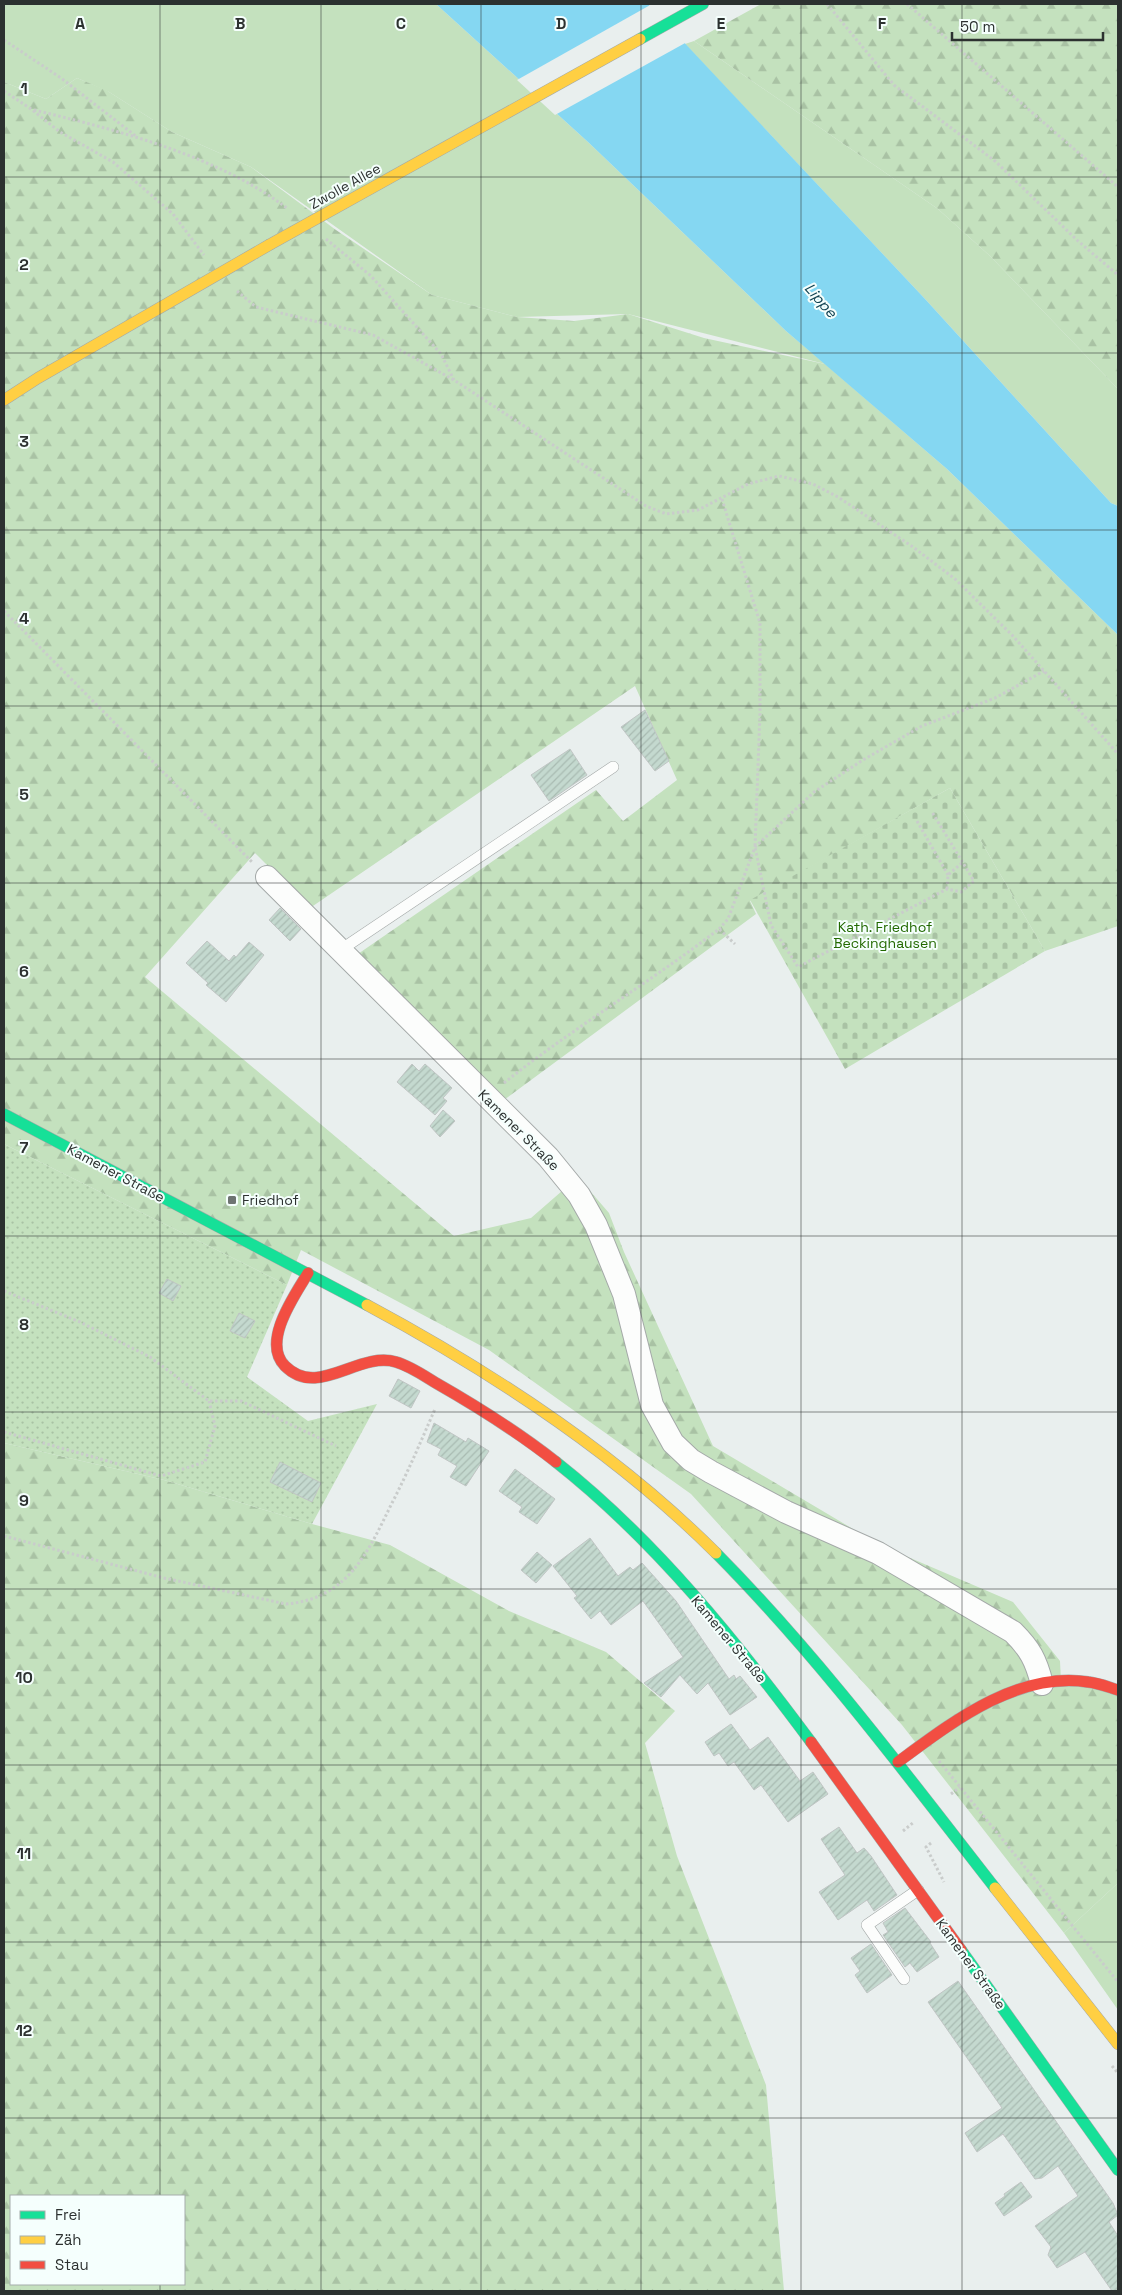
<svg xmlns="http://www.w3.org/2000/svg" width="1122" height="2295" viewBox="0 0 1122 2295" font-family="'Space Grotesk',sans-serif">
<defs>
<pattern id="forest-firs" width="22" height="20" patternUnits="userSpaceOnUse" patternTransform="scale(1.25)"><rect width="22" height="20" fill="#c4e1be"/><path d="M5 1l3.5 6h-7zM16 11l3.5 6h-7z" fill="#a9c2a4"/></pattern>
<pattern id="cemetery-stones" width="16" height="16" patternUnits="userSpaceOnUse" patternTransform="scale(1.25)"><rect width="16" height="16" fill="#c4e1be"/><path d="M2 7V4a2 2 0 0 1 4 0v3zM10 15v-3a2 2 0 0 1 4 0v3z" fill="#a9c2a4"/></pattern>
<pattern id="garden-dots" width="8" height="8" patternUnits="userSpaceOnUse" patternTransform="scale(1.25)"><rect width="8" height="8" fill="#c4e1be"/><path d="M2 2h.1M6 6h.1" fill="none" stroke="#a9c2a4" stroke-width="1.8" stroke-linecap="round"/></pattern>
<pattern id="building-hatch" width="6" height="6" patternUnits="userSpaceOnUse" patternTransform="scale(1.25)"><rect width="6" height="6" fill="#c4d9cf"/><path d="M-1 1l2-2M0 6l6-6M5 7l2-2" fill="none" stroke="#a9bbb2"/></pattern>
</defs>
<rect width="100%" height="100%" fill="#e9efee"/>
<path fill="#c4e1be" d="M4 4H436L588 142 786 331 825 364 628 314 517 317 432 295 251 167 172 132 109 92 77 78 46 99 4 82Z
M694 41 938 209 990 256 1118 389V506L1111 503 926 300 685 44Z
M1118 1883V2010L1064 1933Z"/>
<path fill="url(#forest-firs)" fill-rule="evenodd" d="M761 4H1118V389L990 256 938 209 694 41Z
M77 78 106 90 172 132 251 167 336 230 432 295 517 317 574 321 628 314 704 338 825 364 947 469 1118 635V926L1045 951 950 788 750 901 756 914 500 1103 355 956 596 790 623 821 677 780 635 686 310 908 255 853 145 977 454 1236 531 1218 578 1177 609 1213 624 1252 713 1446 880 1545 1013 1602 1060 1661 1061 1682 1118 1688V1883L1064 1933 902 1725 691 1494 489 1350 301 1250 287 1285 4 1144V82L46 99Z
M4 1443 164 1480 312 1524 390 1545 509 1611 606 1652 675 1711 645 1743 677 1856 766 2085 784 2291H4ZM11 2196H184V2284H11Z"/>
<path fill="url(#cemetery-stones)" d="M950 788 1045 951 845 1069 750 900Z"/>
<path fill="url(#garden-dots)" d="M4 1144 287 1285 247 1377 308 1421 377 1404 312 1524 164 1480 4 1443Z"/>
<path fill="#85d7f2" d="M436 4H648L926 300 1111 503 1118 506V635L947 469 786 331 588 142Z"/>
<path fill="#e9efee" d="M652 4 687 42 555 115 517 80Z"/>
<path fill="url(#building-hatch)" stroke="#c0c5c4" d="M645 710 669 761 655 771 621 727Z
M570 749 587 775 549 801 531 775Z
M280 908 301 929 290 941 269 920Z
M207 941 229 961 234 955 236 957 249 942 264 955 226 1002 206 985 208 983 186 963Z
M412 1064 419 1071 425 1064 452 1088 443 1098 447 1101 435 1115 397 1082Z
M443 1110 455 1121 440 1137 430 1126Z
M167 1279 181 1286 173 1301 159 1293Z
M239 1313 255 1321 245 1338 230 1331Z
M398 1379 420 1391 411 1408 389 1396Z
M434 1423 466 1442 468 1438 489 1451 466 1486 450 1477 457 1466 438 1455 441 1449 427 1442Z
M280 1462 321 1483 312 1502 270 1482Z
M515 1469 555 1499 537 1524 519 1512 522 1507 499 1491Z
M590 1538 618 1576 630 1567 633 1570 642 1563 676 1601 729 1679 734 1675 736 1679 740 1676 757 1697 730 1715 708 1683 697 1694 680 1675 661 1697 644 1683 683 1657 643 1601 611 1625 600 1611 591 1619 574 1598 577 1596 553 1566Z
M537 1552 552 1565 536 1583 521 1570Z
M731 1724 750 1750 768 1737 800 1781 813 1772 828 1794 788 1822 761 1785 754 1790 734 1762 728 1766 719 1753 714 1756 705 1742Z
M839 1827 857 1853 864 1848 871 1856 897 1895 874 1911 867 1900 838 1920 819 1892 845 1875 821 1839Z
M905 1908 931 1942 930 1943 939 1957 917 1972 910 1963 905 1967 883 1935 888 1932 883 1923Z
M871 1944 892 1975 867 1993 855 1975 860 1971 851 1958Z
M958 1981 1113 2203 1118 2215 1109 2222 1118 2236V2291H1112L1085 2252 1057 2268 1048 2255 1051 2247 1035 2226 1078 2196 1058 2166 1042 2178 1035 2179 1003 2134 977 2152 965 2133 1002 2108 928 2002Z
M1021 2182 1032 2197 1004 2216 995 2203 1005 2196 1004 2194Z"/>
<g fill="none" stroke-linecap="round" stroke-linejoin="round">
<g stroke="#a4a9a8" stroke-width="12">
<path id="lane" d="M339 951 613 767
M904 1979 867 1925 918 1890"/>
</g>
<g stroke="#a4a9a8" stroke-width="24">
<path id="street" d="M267 877 548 1157 579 1195 596 1225 624 1294 652 1405 673 1443 691 1460 711 1472 786 1512 878 1553 1013 1632C1030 1649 1036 1660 1042 1684"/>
</g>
<g stroke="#a4a9a8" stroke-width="12">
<path id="fast" d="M640 39 703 4
M4 1114 367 1305
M556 1462C655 1540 736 1641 811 1742
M716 1553C818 1656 906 1774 995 1888
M961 1950 1118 2170"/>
</g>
<g stroke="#a4a9a8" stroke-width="12">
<path id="slow" d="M4 400 38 378 269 245
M367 1305C490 1371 617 1454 716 1553
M995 1888 1118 2044"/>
</g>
<g stroke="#a4a9a8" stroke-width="12">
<path id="jam" d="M308 1273C295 1295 261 1342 285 1366 318 1399 358 1351 396 1362 410 1366 423 1375 436 1383 478 1407 518 1432 556 1462
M811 1742 961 1950
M898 1762C951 1723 1017 1671 1088 1682 1098 1683 1108 1687 1118 1690"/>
</g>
<path stroke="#c9cccb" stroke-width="3" stroke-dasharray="2.5 2.5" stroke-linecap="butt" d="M827 4 894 85 995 161 1078 241 1118 275
M907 4 1118 187
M4 40 61 78 137 137
M4 91 31 109 60 132 113 162 173 214 204 255
M34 110C117 130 219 156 288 209
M326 239 371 276 441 354 454 380
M237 291 256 307 373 335 454 380 646 506 666 514 698 510 748 484 779 476 813 484 838 497 913 547 955 579 1012 635 1118 754
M722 499 760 623V713L755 847 771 925 798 967 947 889 961 892 974 881 932 812
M4 611 253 863
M917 821 948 875
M947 889 948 875 963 862
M719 929 728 919 755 847 814 792 863 760 922 726 995 698 1044 671
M504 1083C573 1028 649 983 719 929L735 944
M4 1291 80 1322 150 1357 209 1401H241L336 1446
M4 1432 161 1476 205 1462 215 1426 209 1401
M4 1536 164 1578 286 1604C348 1599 368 1552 392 1503 408 1472 421 1441 435 1409
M939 1761 1118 1982
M951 1794 960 1787
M903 1831 914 1822
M931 1843 926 1847 944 1882
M1112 2066 1118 2073"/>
<use href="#lane" stroke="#fcfdfc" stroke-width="11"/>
<use href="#street" stroke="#fcfdfc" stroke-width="22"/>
<use href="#fast" stroke="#16e098" stroke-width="11"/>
<use href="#slow" stroke="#ffcf43" stroke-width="11"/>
<use href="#jam" stroke="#f24e42" stroke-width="11"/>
<g stroke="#a4a9a8" stroke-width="12" stroke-linecap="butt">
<path id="slow-bridge" d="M269 245 640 39"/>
</g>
<use href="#slow-bridge" stroke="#ffcf43" stroke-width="11"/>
</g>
<path fill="none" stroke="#2c3130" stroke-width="1" stroke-opacity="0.55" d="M160 4V2196M321 4V2291M481 4V2291M641 4V2291M801 4V2291M962 4V2291M4 177H1118M4 353H1118M4 530H1118M4 706H1118M4 883H1118M4 1059H1118M4 1236H1118M4 1412H1118M4 1589H1118M4 1765H1118M4 1942H1118M4 2118H1118M160 2284V2291"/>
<rect fill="#6e7472" stroke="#f5fffd" stroke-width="2" x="227" y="1195" width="10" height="10" rx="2.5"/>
<g text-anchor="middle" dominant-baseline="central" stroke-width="4" stroke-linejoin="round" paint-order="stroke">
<g font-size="14" fill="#2c3130" stroke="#f5fffd">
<text transform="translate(345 186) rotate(-29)">Zwolle Allee</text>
<text transform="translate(519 1130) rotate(45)">Kamener Straße</text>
<text transform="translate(116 1173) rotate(28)">Kamener Straße</text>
<text transform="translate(729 1639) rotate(50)">Kamener Straße</text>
<text transform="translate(971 1964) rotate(54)">Kamener Straße</text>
</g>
<g font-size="14" fill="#226900" stroke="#f5fffd">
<text x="885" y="927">Kath. Friedhof<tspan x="885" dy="16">Beckinghausen</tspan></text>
</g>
<g font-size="14" fill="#2c3130" stroke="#f5fffd" text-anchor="start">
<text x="242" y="1200">Friedhof</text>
</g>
<g font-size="15" font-style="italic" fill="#124454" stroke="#f5fffd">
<text transform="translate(821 300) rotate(49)">Lippe</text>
</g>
</g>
<g font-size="16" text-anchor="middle" font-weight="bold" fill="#2c3130" stroke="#f5fffd" stroke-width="4" stroke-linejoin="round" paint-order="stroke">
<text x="80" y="29">A</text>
<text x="240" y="29">B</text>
<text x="401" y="29">C</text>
<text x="561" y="29">D</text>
<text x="721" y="29">E</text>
<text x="882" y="29">F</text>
<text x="24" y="94">1</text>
<text x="24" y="270">2</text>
<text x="24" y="447">3</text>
<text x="24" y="624">4</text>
<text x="24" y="800">5</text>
<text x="24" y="977">6</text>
<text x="24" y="1153">7</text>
<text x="24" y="1330">8</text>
<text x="24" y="1506">9</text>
<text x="24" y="1683">10</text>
<text x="24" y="1859">11</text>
<text x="24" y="2036">12</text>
</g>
<rect width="1122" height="2295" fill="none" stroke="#2c3130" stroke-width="10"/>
<rect x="10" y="2195" width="175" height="90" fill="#f5fffd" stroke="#a5adab"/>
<rect x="20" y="2211" width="25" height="8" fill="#16e098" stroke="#a5adab"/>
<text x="55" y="2220" font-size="15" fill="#2c3130">Frei</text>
<rect x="20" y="2236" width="25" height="8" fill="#ffcf43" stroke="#a5adab"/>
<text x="55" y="2245" font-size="15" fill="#2c3130">Zäh</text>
<rect x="20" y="2261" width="25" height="8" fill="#f24e42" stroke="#a5adab"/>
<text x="55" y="2270" font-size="15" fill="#2c3130">Stau</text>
<path d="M952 32v8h151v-8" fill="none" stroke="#2c3130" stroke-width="2.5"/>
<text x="960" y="32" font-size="15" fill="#2c3130" stroke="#f5fffd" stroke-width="4" paint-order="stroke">50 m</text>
</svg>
